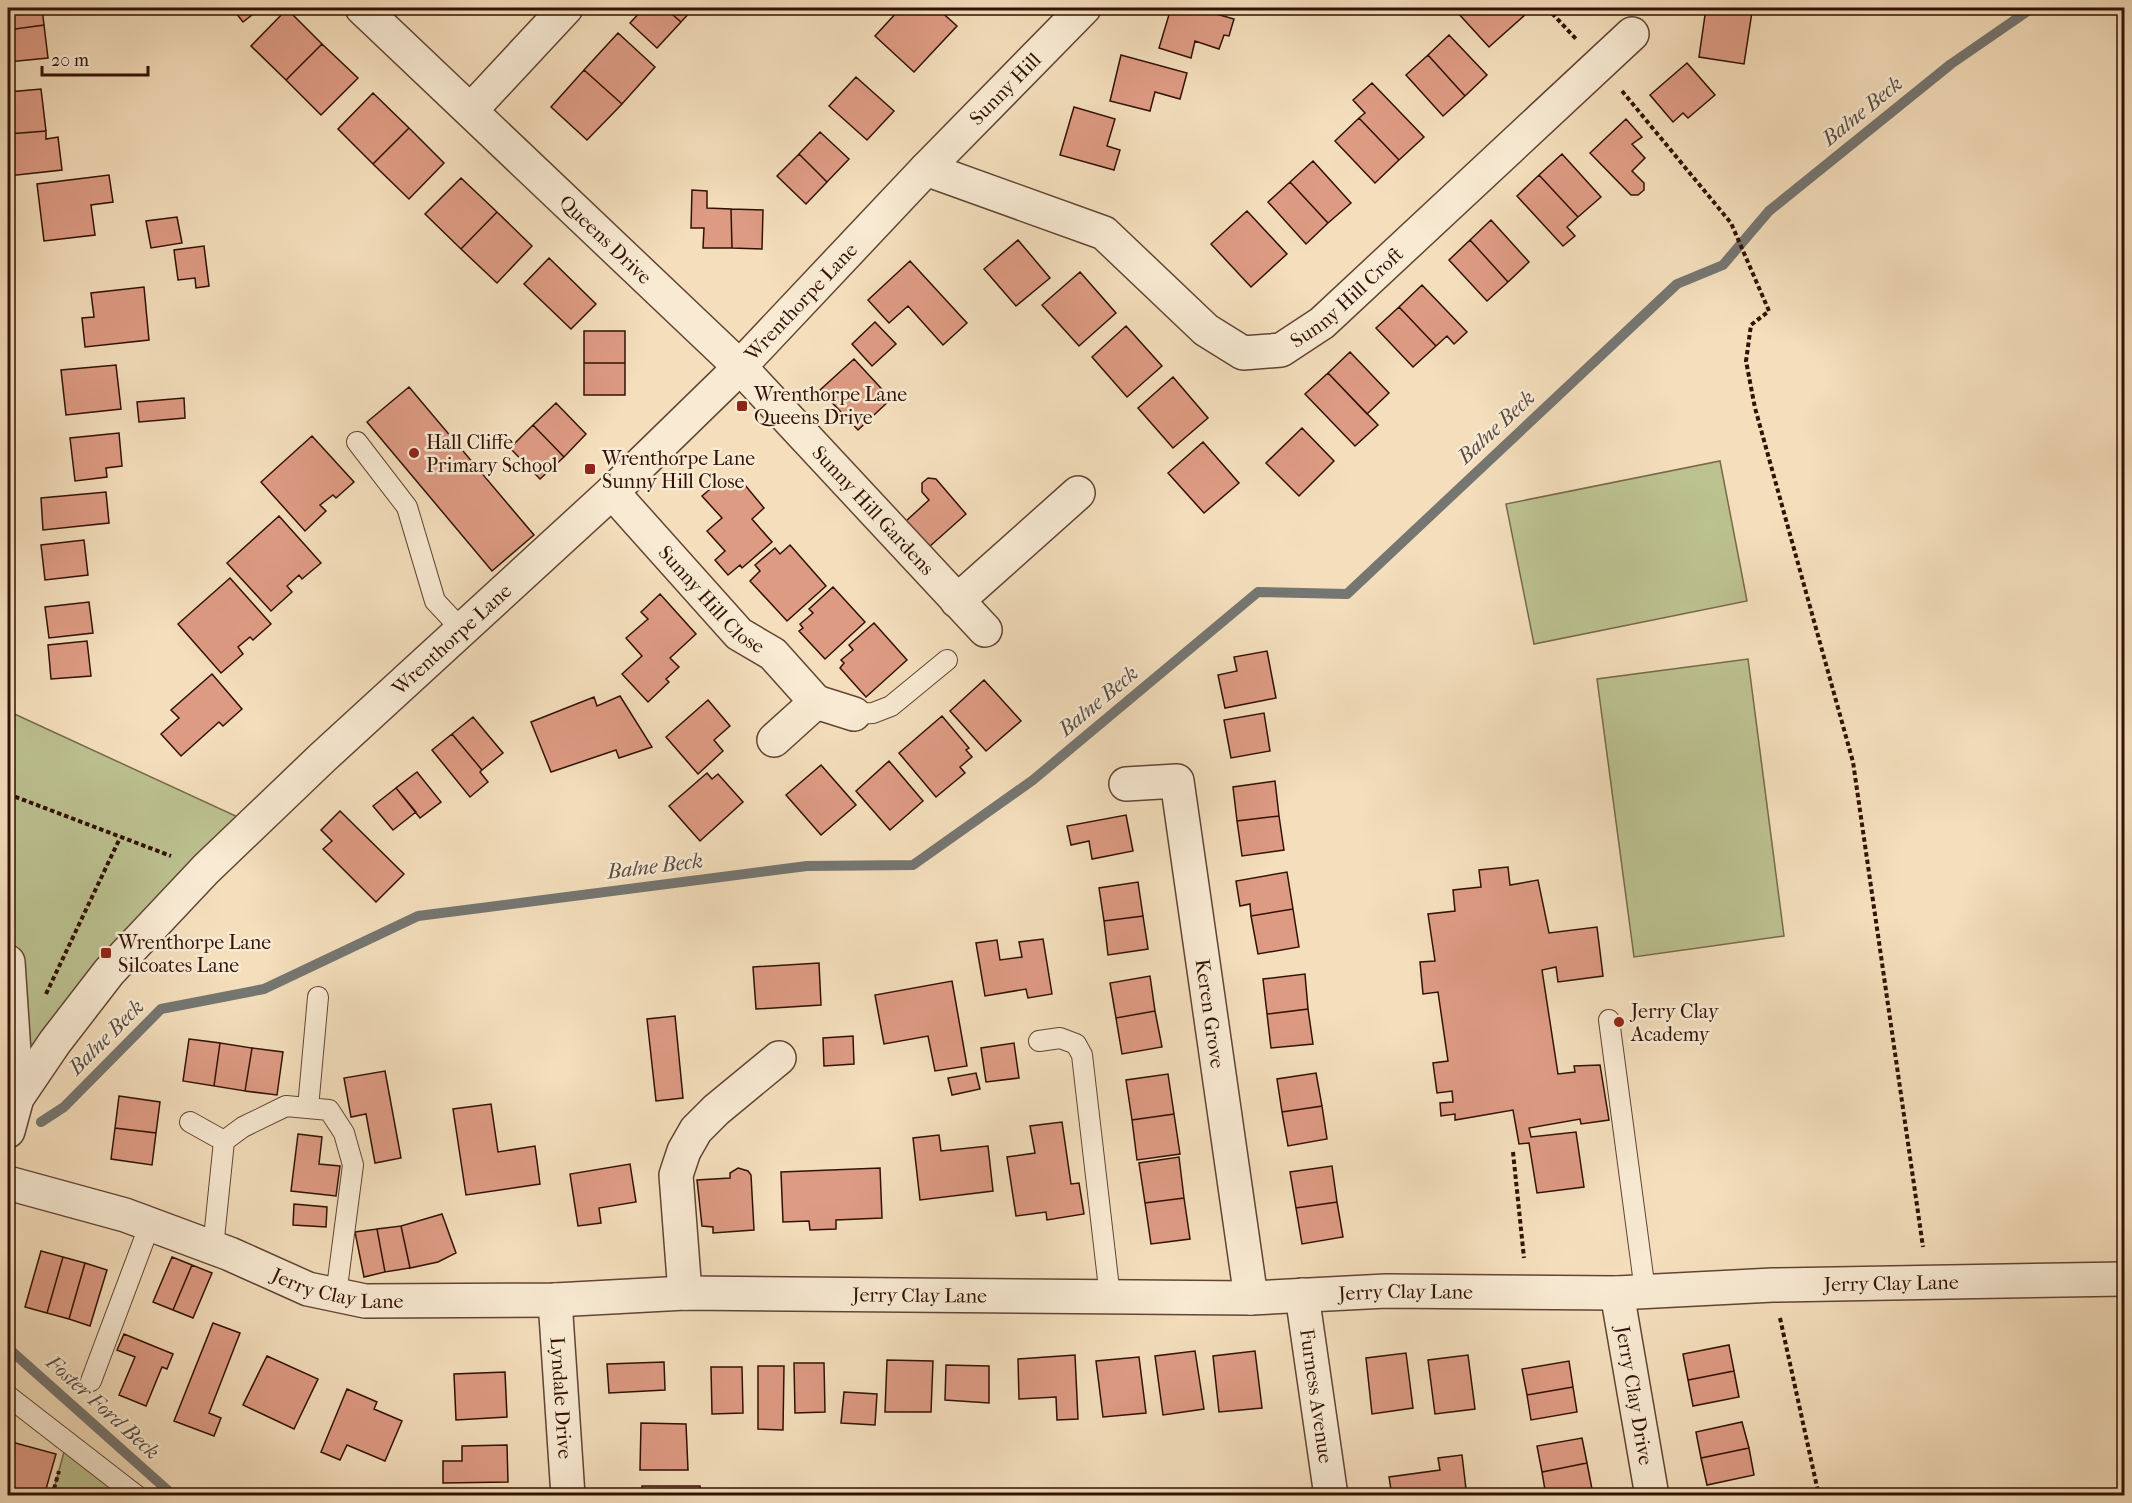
<svg xmlns="http://www.w3.org/2000/svg" width="2132" height="1503" viewBox="0 0 2132 1503" font-family="'IM FELL French Canon',serif">
<rect width="100%" height="100%" fill="#f4debc"/>
<filter id="stains"><feTurbulence type="fractalNoise" baseFrequency=".00333" numOctaves="4"/><feColorMatrix values="0 0 0 0 .2 0 0 0 0 .09 0 0 0 0 .02 0 0 0 .5 -.17"/></filter>
<radialGradient id="worn" r=".72"><stop offset=".6" stop-color="#630" stop-opacity="0"/><stop offset="1" stop-color="#630" stop-opacity=".3"/></radialGradient>
<path fill="#bcc190" stroke="#77694a" stroke-width="1.5" d="M1720 461 1747 601 1534 644 1506 504Z
M1748 659 1784 936 1634 957 1597 679Z
M8 711 253 824 8 1101Z
M67 1441 136 1496H52Z"/>
<g fill="none" stroke-linecap="round" stroke-linejoin="round">
<path stroke="#757672" stroke-width="10" d="M41 1122 64 1107 161 1009 264 989 418 916 807 866 913 865 1033 780 1258 592 1347 594 1677 284 1723 265 1769 211 1951 64 2032 8
M8 1348 174 1496"/>
</g>
<path fill="#de9b84" stroke="#321105" stroke-width="1.5" d="M8 8H42L44 25 8 30Z
M232 8H261L243 22Z
M644 8H665L681 22 657 48 630 23Z
M665 8H694L681 22Z
M895 8H937L957 26 914 72 875 36 898 11Z
M1171 8H1195L1234 19 1229 36 1224 35 1219 49 1195 41 1191 58 1159 48Z
M1462 8H1522L1527 13 1489 47 1457 12Z
M1706 8 1752 12 1744 64 1699 57Z
M287 9 322 44 286 80 251 46Z
M44 25 48 58 8 62V30Z
M618 33 655 67 622 104 584 70Z
M1449 35 1487 75 1465 96 1428 55Z
M322 44 358 78 321 115 286 80Z
M1121 55 1187 73 1180 99 1155 92 1150 111 1110 101Z
M1428 55 1465 96 1443 116 1406 75Z
M1687 63 1715 95 1688 118 1683 113 1673 122 1650 95Z
M584 70 622 104 587 140 551 107Z
M856 77 894 111 867 140 829 106Z
M1372 83 1424 137 1399 160 1359 118 1365 113 1353 100Z
M41 89 46 131 8 134V92Z
M373 93 409 128 373 164 338 129Z
M1074 107 1115 119 1107 146 1120 150 1114 170 1060 155Z
M1359 118 1399 160 1375 183 1335 141Z
M1626 119 1642 137 1632 144 1645 158 1632 171 1644 183V190L1638 195H1631L1590 153Z
M409 128 444 163 409 199 373 164Z
M46 131V139L58 137 62 170 8 176V134Z
M820 132 849 159 827 182 799 154Z
M799 154 827 182 806 204 777 176Z
M1562 154 1601 197 1578 217 1539 175Z
M1313 161 1351 203 1328 223 1290 182Z
M109 175 113 202 91 205 95 235 44 241 37 184Z
M1539 175 1578 217 1567 227 1575 236 1563 246 1517 196Z
M461 178 497 212 461 249 425 214Z
M1290 182 1328 223 1306 244 1268 202Z
M692 190 707 191V208L731 209 732 248H703L704 228H691Z
M731 209 763 210 762 249 732 248Z
M1247 211 1287 254 1251 287 1211 244Z
M497 212 532 246 497 283 461 249Z
M177 217 182 243 151 248 146 221Z
M1491 220 1529 262 1508 282 1470 240Z
M1018 240 1050 278 1016 306 984 269Z
M1470 240 1508 282 1487 301 1449 260Z
M204 246 209 286 196 288 195 278 178 280 174 250Z
M549 258 596 304 571 329 524 284Z
M910 261 967 323 943 345 908 306 889 323 868 300Z
M1080 272 1116 313 1079 346 1042 305Z
M1422 285 1467 332 1454 344 1447 336 1436 346 1399 307Z
M144 287 149 340 85 347 82 318 94 317 91 293Z
M1399 307 1436 346 1413 367 1376 328Z
M875 322 896 344 872 366 852 344Z
M1126 326 1162 366 1127 397 1092 357Z
M584 331H625V363H584Z
M1350 352 1389 393 1367 414 1328 373Z
M854 359 891 399 858 430 820 390Z
M584 363H625V395H584Z
M116 365 121 409 66 415 61 370Z
M1328 373 1378 425 1355 446 1305 394Z
M1173 377 1208 418 1173 448 1138 408Z
M409 387 534 535 492 571 367 422Z
M184 398 185 418 139 422 137 402Z
M556 403 586 434 564 457 533 425Z
M533 425 564 457 540 479 510 448Z
M1302 428 1334 461 1299 496 1266 463Z
M119 433 122 466 106 468 107 477 75 481 70 438Z
M312 436 354 482 336 498 333 495 320 505 326 511 305 531 261 482Z
M1203 442 1239 483 1204 513 1168 473Z
M723 478 731 487 740 479 764 508 752 519 772 542 742 568 740 565 728 575 715 560 725 551 707 531 722 518 702 496Z
M928 478 936 479 966 514 929 547 906 521 929 500 922 492V483Z
M106 492 109 523 43 530 41 498Z
M279 516 321 563 302 579 299 575 287 586 292 592 271 611 227 563Z
M84 540 88 575 45 580 41 545Z
M790 545 826 586 787 621 750 581 760 571 755 565 775 548 780 554Z
M230 578 271 624 253 640 250 637 238 647 243 654 221 673 178 624Z
M833 587 865 622 825 659 799 631 803 628 800 624 813 613 809 609Z
M660 594 696 634 670 658 679 667 666 679 669 682 648 702 622 674 642 656 626 638 648 619 641 612Z
M89 602 93 633 49 638 45 607Z
M874 623 907 660 866 697 840 668 844 663 841 660 853 650 849 645Z
M87 641 91 676 51 679 48 645Z
M1267 651 1276 698 1225 708 1218 675 1237 671 1234 657Z
M212 674 242 709 223 726 219 722 181 756 161 734 179 718 171 710Z
M984 680 1021 721 986 751 950 711Z
M620 696 652 747 619 758 616 750 551 772 531 722 594 697 597 706Z
M708 700 730 726 714 740 723 751 698 774 666 737Z
M1264 713 1270 751 1231 758 1224 720Z
M942 716 969 748 966 750 972 757 960 767 965 773 936 797 899 753Z
M473 717 503 753 482 770 452 734Z
M452 734 482 770 480 772 488 782 470 797 432 750Z
M889 761 923 801 890 830 856 791Z
M821 765 856 805 821 835 786 795Z
M417 772 441 802 420 818 396 788Z
M707 773 712 779 718 774 743 802 700 841 669 806Z
M1275 781 1279 816 1237 821 1233 787Z
M396 788 416 812 393 830 373 806Z
M340 811 404 874 376 902 323 849 332 841 321 830Z
M1126 815 1133 851 1092 859 1089 841 1071 845 1067 826Z
M1279 816 1284 850 1242 856 1237 821Z
M1508 867 1510 885 1538 880 1549 933 1597 927 1603 976 1558 982 1556 967 1542 970 1558 1074 1575 1072 1574 1066 1600 1065 1609 1120 1581 1124 1580 1119 1529 1128 1531 1137 1576 1132 1584 1187 1537 1193 1529 1143 1519 1144 1513 1110 1455 1120V1114L1441 1116 1440 1103 1453 1102 1452 1091 1437 1093 1433 1063 1448 1061 1438 992 1423 994 1420 962 1435 961 1428 914 1455 911 1453 890 1481 887 1479 870Z
M1287 872 1293 909 1251 916 1250 904 1240 906 1236 881Z
M1138 882 1143 916 1104 921 1099 888Z
M1293 909 1299 947 1258 954 1251 916Z
M1143 916 1148 949 1108 955 1104 921Z
M1043 939 1052 994 1028 998 1026 989 985 996 976 943 997 940 1000 960 1022 957 1019 942Z
M819 963 821 1005 756 1009 753 967Z
M1305 974 1308 1009 1267 1014 1263 979Z
M1150 976 1155 1011 1116 1018 1110 983Z
M952 981 967 1066 935 1071 928 1036 884 1044 875 995Z
M1308 1009 1313 1044 1271 1048 1267 1014Z
M1155 1011 1162 1047 1122 1054 1116 1018Z
M675 1016 683 1098 656 1101 647 1019Z
M853 1036 854 1064 824 1066 823 1038Z
M189 1039 220 1043 214 1086 183 1081Z
M220 1043 252 1048 245 1091 214 1086Z
M1014 1043 1019 1078 986 1082 981 1048Z
M252 1048 283 1052 277 1095 245 1091Z
M385 1071 401 1158 375 1163 366 1114 351 1117 344 1078Z
M976 1073 980 1089 952 1095 948 1078Z
M1316 1073 1322 1106 1282 1112 1277 1079Z
M1168 1074 1174 1114 1132 1120 1126 1080Z
M119 1096 160 1102 156 1133 115 1128Z
M491 1104 498 1152 535 1146 540 1184 466 1195 453 1109Z
M1322 1106 1327 1139 1288 1146 1282 1112Z
M1174 1114 1180 1154 1137 1160 1132 1120Z
M1062 1122 1071 1184 1079 1183 1084 1214 1047 1220 1046 1212 1016 1216 1007 1157 1035 1153 1030 1126Z
M115 1128 156 1133 152 1165 111 1159Z
M298 1134 322 1137 319 1164 340 1166 336 1196 291 1191Z
M939 1135 941 1151 988 1146 993 1191 920 1200 913 1138Z
M1179 1157 1184 1198 1145 1203 1139 1163Z
M630 1164 636 1202 599 1208 601 1223 578 1226 570 1174Z
M1332 1166 1337 1202 1296 1208 1290 1172Z
M738 1168 748 1171 751 1175 754 1230 713 1233V1227L702 1226 697 1180 730 1178V1173Z
M880 1168 882 1218 836 1220V1229L810 1230 809 1221 783 1222 781 1172Z
M1184 1198 1190 1239 1151 1244 1145 1203Z
M1337 1202 1343 1237 1302 1244 1296 1208Z
M294 1204 327 1207 326 1227 293 1225Z
M442 1214 456 1253 438 1262 410 1268 401 1226Z
M401 1226 410 1268 385 1272 377 1229Z
M377 1229 385 1272 364 1277 355 1232Z
M41 1251 63 1257 47 1313 25 1307Z
M63 1257 85 1263 69 1319 47 1313Z
M172 1257 192 1265 173 1310 153 1302Z
M85 1263 107 1270 90 1326 69 1319Z
M192 1265 212 1273 193 1318 173 1310Z
M213 1323 240 1333 209 1413 221 1418 214 1436 174 1421Z
M124 1334 173 1354 167 1369 162 1367 146 1406 119 1395 135 1357 117 1350Z
M1729 1345 1734 1371 1688 1380 1683 1354Z
M1195 1351 1204 1409 1163 1415 1155 1356Z
M1255 1351 1262 1408 1219 1412 1213 1356Z
M1406 1353 1413 1408 1372 1414 1366 1358Z
M1075 1355 1078 1419 1057 1420 1056 1397 1019 1399 1018 1359Z
M1468 1355 1475 1409 1435 1414 1428 1360Z
M267 1356 318 1379 294 1429 243 1405Z
M1139 1357 1146 1413 1103 1417 1096 1361Z
M887 1360 933 1361 931 1412H885Z
M1569 1361 1573 1387 1527 1395 1522 1369Z
M664 1362 665 1390 609 1393 607 1364Z
M794 1363H824L825 1412 795 1413Z
M946 1365 989 1366V1403L945 1400Z
M758 1366H784L783 1430 758 1429Z
M711 1367H742L743 1413 712 1414Z
M1734 1371 1739 1397 1693 1406 1688 1380Z
M505 1372 507 1417 456 1420 454 1374Z
M1573 1387 1577 1412 1531 1420 1527 1395Z
M347 1389 377 1402 374 1409 402 1421 385 1461 347 1445 340 1460 321 1452Z
M844 1392 877 1394 875 1425 841 1423Z
M1742 1422 1749 1448 1701 1458 1696 1432Z
M641 1423 686 1424 688 1470H640Z
M1582 1438 1587 1463 1542 1472 1537 1446Z
M8 1441 56 1454 44 1496H8Z
M507 1445 508 1482 443 1483V1461H462V1446Z
M1749 1448 1754 1475 1707 1485 1701 1458Z
M1462 1455 1466 1489 1444 1492V1496H1392L1389 1477 1440 1470 1438 1458Z
M1587 1463 1592 1489 1560 1496H1546L1542 1472Z
M642 1486H700V1496H642Z
M509 1491V1496H451V1493Z"/>
<g fill="none" stroke-linecap="round" stroke-linejoin="round">
<g stroke="#624433" stroke-width="22">
<path id="service" d="M357 442 407 507 435 601 462 630
M854 714 873 713 891 706 947 660
M1609 1020 1645 1291
M1039 1041 1060 1038 1076 1044 1082 1055 1110 1297
M308 1108 318 997
M190 1122 224 1141
M213 1248 224 1141 243 1127 286 1106 329 1110 344 1133 353 1165 336 1295
M91 1381 150 1224
M8 1396 137 1496"/>
</g>
<g stroke="#624433" stroke-width="36">
<g id="minor">
<path id="s1" d="M362 8 740 367 985 630"/>
<path d="M471 110 566 8"/>
<path id="s2" d="M926 169 1104 233 1206 330 1243 353 1281 350 1322 323 1632 34"/>
<path id="s3" d="M612 492 739 634 773 654 816 702"/>
<path d="M957 601 1078 493"/>
<path d="M774 740 816 702 854 714"/>
<path id="s4" d="M1126 784 1177 781 1251 1298"/>
<path d="M685 1293 676 1175 684 1151 696 1130 716 1110 779 1058"/>
<path id="s5" d="M1617 1293 1652 1496"/>
<path id="s6" d="M1302 1295 1331 1496"/>
<path id="s7" d="M555 1300 568 1496"/>
</g>
</g>
<g stroke="#624433" stroke-width="36">
<g id="tertiary">
<path d="M8 962 17 1098"/>
<path id="s8" d="M8 1131 17 1098 55 1042 109 972 206 869 322 758 612 492 727 380 926 169 1084 8"/>
<path id="s9" d="M8 1183 125 1215 230 1254 308 1289 365 1301 555 1300 685 1293 1251 1298 1386 1291 1617 1293 1773 1285 2124 1279"/>
</g>
</g>
<path stroke="#321105" stroke-width="4" stroke-dasharray="4.5 3" stroke-linecap="butt" d="M1547 8 1577 40
M1622 91 1731 223 1769 311 1751 325 1746 361 1755 408 1853 762 1923 1247
M8 794 171 856
M46 994 120 838
M1513 1152 1524 1258
M1780 1318 1819 1496
M52 1496 59 1471"/>
<use href="#service" stroke="#f8ead3" stroke-width="20"/>
<use href="#minor" stroke="#f8ead3" stroke-width="33"/>
<use href="#tertiary" stroke="#f8ead3" stroke-width="33"/>
</g>
<g fill="#8f2418" stroke="#f8ead3" stroke-width="2">
<rect x="736" y="400" width="12" height="12" rx="3"/>
<circle cx="414" cy="453" r="6"/>
<rect x="584" y="463" width="12" height="12" rx="3"/>
<rect x="100" y="947" width="12" height="12" rx="3"/>
<circle cx="1619" cy="1022" r="6"/>
</g>
<g text-anchor="middle" dominant-baseline="central" stroke-width="5" stroke-linejoin="round" paint-order="stroke">
<g font-size="20" fill="#321105" stroke="#f8ead3">
<text stroke="none"><textPath href="#s8" startOffset="1449">Sunny Hill</textPath></text>
<text stroke="none"><textPath href="#s1" startOffset="336">Queens Drive</textPath></text>
<text stroke="none"><textPath href="#s2" startOffset="496">Sunny Hill Croft</textPath></text>
<text stroke="none"><textPath href="#s8" startOffset="1154">Wrenthorpe Lane</textPath></text>
<text stroke="none"><textPath href="#s1" startOffset="717">Sunny Hill Gardens</textPath></text>
<text stroke="none"><textPath href="#s3" startOffset="147">Sunny Hill Close</textPath></text>
<text stroke="none"><textPath href="#s8" startOffset="668">Wrenthorpe Lane</textPath></text>
<text stroke="none"><textPath href="#s4" startOffset="286">Keren Grove</textPath></text>
<text stroke="none"><textPath href="#s9" startOffset="1904">Jerry Clay Lane</textPath></text>
<text stroke="none"><textPath href="#s9" startOffset="348">Jerry Clay Lane</textPath></text>
<text stroke="none"><textPath href="#s9" startOffset="1418">Jerry Clay Lane</textPath></text>
<text stroke="none"><textPath href="#s9" startOffset="932">Jerry Clay Lane</textPath></text>
<text stroke="none"><textPath href="#s5" startOffset="104">Jerry Clay Drive</textPath></text>
<text stroke="none"><textPath href="#s6" startOffset="102">Furness Avenue</textPath></text>
<text stroke="none"><textPath href="#s7" startOffset="98">Lyndale Drive</textPath></text>
</g>
<g font-size="20" fill="#321105" stroke="#f8ead3" text-anchor="start">
<text x="754" y="394">Wrenthorpe Lane<tspan x="754" dy="23">Queens Drive</tspan></text>
<text x="426" y="442">Hall Cliffe<tspan x="426" dy="23">Primary School</tspan></text>
<text x="602" y="458">Wrenthorpe Lane<tspan x="602" dy="23">Sunny Hill Close</tspan></text>
<text x="118" y="942">Wrenthorpe Lane<tspan x="118" dy="23">Silcoates Lane</tspan></text>
<text x="1631" y="1011">Jerry Clay<tspan x="1631" dy="23">Academy</tspan></text>
</g>
<g font-size="21" font-style="italic" fill="#594c45" stroke="#f8ead3">
<text transform="translate(1862 111) rotate(-39)">Balne Beck</text>
<text transform="translate(1496 427) rotate(-43)">Balne Beck</text>
<text transform="translate(1098 701) rotate(-40)">Balne Beck</text>
<text transform="translate(655 866) rotate(-7)">Balne Beck</text>
<text transform="translate(106 1037) rotate(-45)">Balne Beck</text>
<text transform="translate(103 1407) rotate(42)">Foster Ford Beck</text>
</g>
</g>
<rect width="2132" height="1503" fill="none" stroke="#f4debc" stroke-width="30"/>
<rect x="9" y="9" width="2114" height="1485" fill="none" stroke="#321105" stroke-width="3"/>
<rect x="15" y="15" width="2102" height="1473" fill="none" stroke="#321105" stroke-width="1.5"/>
<path d="M42 66v9h106v-9" fill="none" stroke="#321105" stroke-width="3"/>
<text x="51" y="66" font-size="18" fill="#321105" stroke="#f8ead3" stroke-width="4.5" paint-order="stroke">20 m</text>
<rect width="100%" height="100%" filter="url(#stains)"/>
<rect width="100%" height="100%" fill="url(#worn)"/>
</svg>
